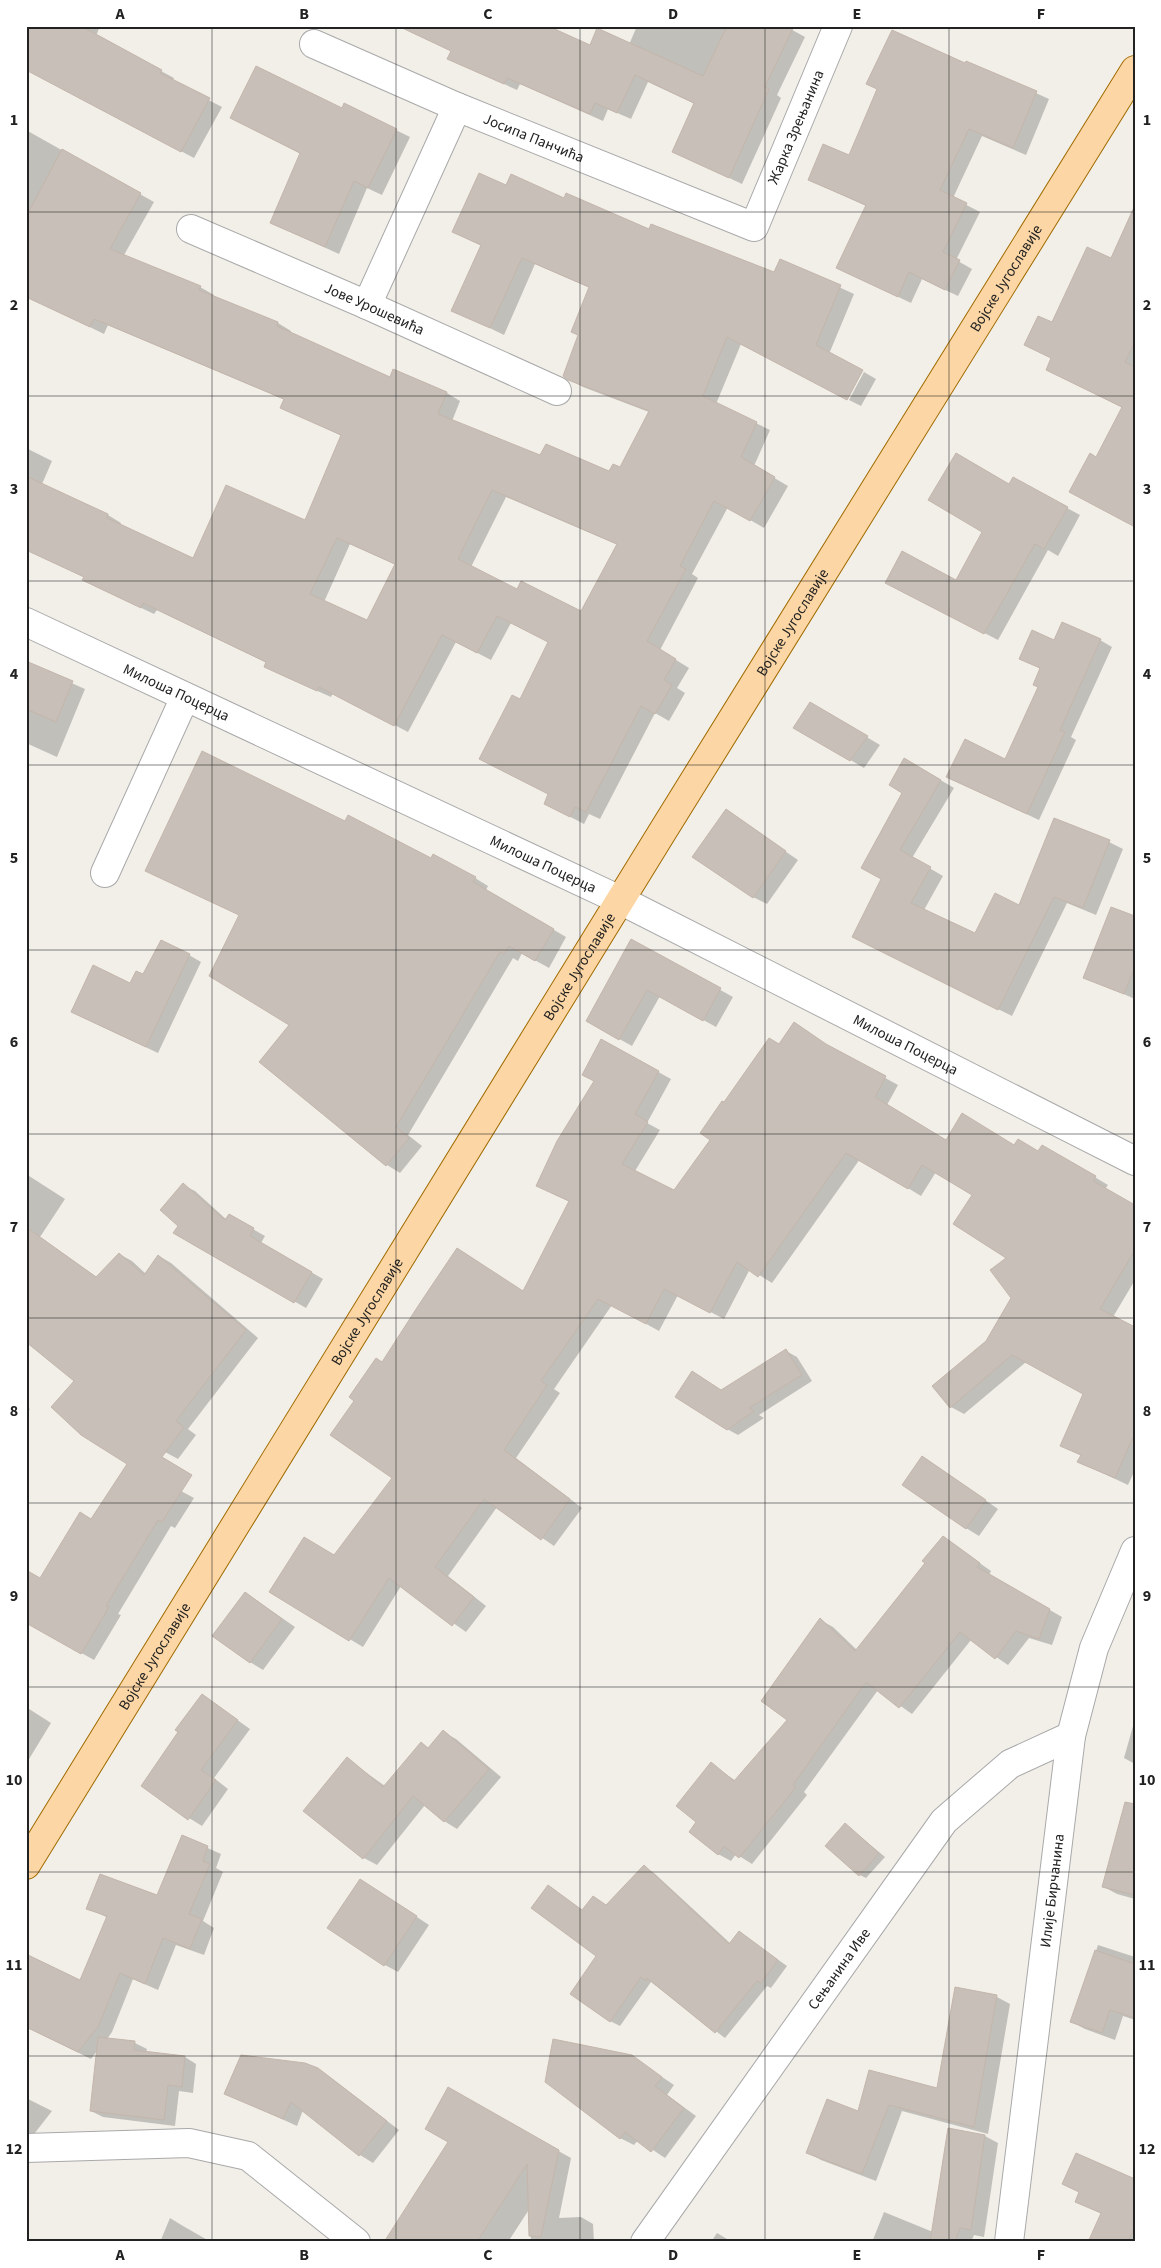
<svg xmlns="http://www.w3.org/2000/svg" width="1161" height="2268" viewBox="0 0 1161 2268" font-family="'Source Sans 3',sans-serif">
<rect width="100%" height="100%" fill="#f2efe9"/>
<path fill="#0003" fill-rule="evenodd" d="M26 26H100L96 36 174 78 172 81 222 107 194 158 26 69Z
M398 26H551L550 28 622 61 637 26H785L805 37 777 95 781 98 742 184 674 152 695 104 648 82 631 119 608 109 603 121 520 84 517 90 462 65 452 51Z
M967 62 1049 99 1026 155 982 136 953 198 980 212 956 260 972 269 958 296 922 279 911 303 838 268 866 206 809 180 850 157Z
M345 105 410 137 382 195 367 188 339 254 271 223 301 154 231 118 342 110Z
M26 130 154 202 124 255 200 287 214 295 213 297 278 323 291 331 290 333 390 378 393 371 447 393 460 401 452 421 541 457 609 473 621 469 649 412 583 387 568 379 590 288 535 264 504 335 453 310 482 246 467 239 506 187 565 200 775 273 780 260 854 294 829 354 741 344 716 404 770 430 754 466 788 486 764 528 728 507 692 574 698 578 660 650 689 668 677 688 685 693 669 721 655 713 600 819 589 814 584 824 559 811 550 794 521 701 549 642 511 623 491 660 456 642 408 732 333 693 331 697 279 674 266 666 267 663 157 610 154 614 97 587 84 580 85 577 26 549V448L52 461 42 484 108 515 121 523 120 525 194 560 306 522 342 436 282 407 285 400 108 325 104 334 49 307 26 291ZM506 497 618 545 581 613 518 591 471 567ZM350 544 396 565 368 622 324 602Z
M1135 244V526L1097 458 1123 408 1047 370 1053 359 1037 351 1052 324 1112 260Z
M864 372 876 379 861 406 849 400Z
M1010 486 1067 508 1080 515 1058 556 1048 550 998 640 900 590 956 581Z
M1100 640 1112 647 1071 737 1076 740 1039 820 947 777 1006 761 1040 687 1041 669 1021 658 1055 642Z
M26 663 85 689 57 757 26 743Z
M810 703 880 745 864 768 795 727Z
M905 759 954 788 912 858 943 876 924 910 976 935 1020 907 1055 819 1109 842 1123 849 1096 915 1067 903 1012 1016 867 944 904 792Z
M726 811 798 860 767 904 753 897Z
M345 822 475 878 488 886 486 890 566 937 549 968 522 953 518 961 513 958 408 1135 422 1146 400 1173 387 1165 290 1024Z
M1135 918V999L1084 977Z
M632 941 733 997 716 1027 660 996 632 1046 587 1021Z
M189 955 201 962 158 1053 84 1018 143 976Z
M794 1023 836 1051 898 1085 887 1105 946 1141 1015 1147 1039 1153 1043 1146 1108 1185 1105 1189 1135 1206V1280L1113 1317 1135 1328V1470L1128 1485 1079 1462 1082 1456 1062 1446 1085 1394 1026 1362 964 1414 951 1407 1012 1297 1008 1258 974 1195 936 1172 921 1196 860 1159 772 1283 750 1269 724 1319 678 1295 659 1331 612 1305 554 1389 560 1393 516 1458 582 1508 554 1546 497 1507 448 1576 486 1606 466 1632 401 1586 363 1647 271 1592 335 1557 394 1478 383 1364 523 1292 570 1202 551 1193 595 1081 602 1041 671 1079 647 1123 660 1130 635 1171 674 1191 711 1140 725 1104 779 1045Z
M26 1174 65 1199 40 1237 98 1278 119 1254 132 1261 146 1274 159 1256 171 1263 258 1338 188 1429 196 1435 178 1459 165 1452 26 1341Z
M183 1185 195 1191 227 1220 230 1216 265 1236 261 1243 323 1279 306 1308 175 1233 180 1226Z
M786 1351 797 1357 812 1381 759 1415 764 1418 738 1435 727 1429 722 1391Z
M26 1407 30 1409 26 1415Z
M923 1457 998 1509 979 1536 966 1528Z
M181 1491 194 1498 175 1528 171 1526 118 1614 121 1615 94 1660 26 1622 40 1580 92 1520Z
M944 1538 991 1571 989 1575 1062 1617 1052 1645 1029 1638 1008 1665 971 1640 912 1714 878 1690 804 1792 807 1795 752 1864 736 1854 731 1861 718 1854 698 1822 711 1764 736 1781 789 1720 820 1620 833 1627 857 1650 927 1563Z
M246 1593 295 1627 263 1670 250 1662Z
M202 1695 250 1729 214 1778 228 1789 202 1826 189 1818Z
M26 1707 51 1723 26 1764Z
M1135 1719V1764L1124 1758Z
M443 1732 456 1739 501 1777 457 1829 444 1821 425 1805 377 1865 364 1858 347 1759 385 1786 421 1744 429 1748Z
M846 1825 885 1857 866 1878 860 1875Z
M183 1837 221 1854 216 1868 223 1872 203 1921 214 1928 204 1955 176 1945 158 1990 133 1979 112 2032 107 2039 135 2043 147 2049 146 2053 185 2057 196 2064 193 2093 179 2091 175 2126 103 2117 91 2111 97 2051 91 2059 26 2027V1976L81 1982 108 1918 88 1908 158 1897Z
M1135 1842V1899L1117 1894 1104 1887Z
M644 1867 654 1873 731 1944 739 1932 787 1966 771 1988 767 1986 725 2038 651 1982 620 2026 610 2021 597 1956 548 1887 583 1911 593 1897 607 1906Z
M373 1888 429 1925 398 1972 385 1965Z
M1098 1945 1135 1957V2020L1123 2016 1115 2040 1085 2029 1072 2022Z
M956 1989 997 1997 1010 2004 988 2134 902 2111 876 2181 821 2160 808 2153 859 2112 938 2090Z
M631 2056 674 2085 667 2095 696 2116 665 2158 638 2140 634 2145 620 2138Z
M317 2069 331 2078 399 2130 373 2163 360 2155 303 2110 297 2126 225 2093Z
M448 2089 571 2158 559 2218 581 2217 593 2224 594 2242H531L530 2208 508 2242H387L450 2142Z
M26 2098 52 2111 31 2138 26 2137Z
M949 2130 985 2136 998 2143 984 2237 974 2235 971 2242H872L884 2212 933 2232Z
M1135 2181V2242H1089L1102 2214 1076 2201Z
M170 2218 183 2226 211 2242H160Z
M717 2233 732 2242H711Z"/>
<path fill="#c7bfb8" stroke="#c4b6ab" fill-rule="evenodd" d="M26 26H81L162 70 160 73 210 98 181 152 26 70Z
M398 26H548L590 45 597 28 703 76 727 26H794L765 87 769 89 729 178 672 152 694 103 635 75 617 113 595 103 590 114 507 78 504 84 447 59 451 51Z
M892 30 965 63 966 61 1037 91 1013 148 969 129 940 190 967 203 943 252 960 260 945 290 909 272 898 297 836 268 866 205 808 180 823 144 849 155 877 89 866 84Z
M256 66 342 108 344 103 397 129 368 188 354 181 325 247 270 223 300 153 230 118Z
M62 149 141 193 110 249 201 286 199 290 278 322 277 326 390 377 393 369 447 392 438 414 540 455 546 444 609 471 613 464 620 467 649 411 568 380 563 376 578 335 571 332 589 287 522 258 490 328 451 311 481 245 452 232 479 173 506 185 511 174 564 198 566 193 649 229 651 224 774 272 780 259 841 285 816 345 863 370 847 400 727 337 703 396 757 422 741 457 775 477 750 521 714 501 680 566 686 569 647 641 676 659 664 680 672 685 655 714 641 706 586 812 575 807 570 817 544 804 548 794 479 759 512 695 520 699 548 642 497 616 477 653 442 635 394 726 319 687 317 691 264 667 266 662 143 603 141 608 82 580 84 577 26 550V476L108 514 107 518 193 558 226 485 305 520 341 435 280 408 284 399 94 319 90 327 26 297V217ZM492 490 617 544 581 611 521 581 517 589 458 559ZM337 538 395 564 367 620 310 594Z
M1135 205V342L1125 362 1135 367V527L1069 492 1090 453 1096 457 1122 407 1046 370 1051 358 1024 345 1038 316 1052 322 1087 247 1111 258Z
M956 453 1009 484 1013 477 1068 507 1044 549 1035 544 984 634 885 583 902 551 956 580 982 532 928 500Z
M1062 622 1101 639 1060 730 1065 732 1027 814 946 777 965 739 1005 759 1038 687 1033 685 1040 668 1019 659 1032 630 1054 640Z
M26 661 73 681 56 722 26 709Z
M810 702 868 736 850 761 793 728Z
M202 751 345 821 348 815 431 858 433 854 476 877 473 882 554 929 535 961 509 946 504 954 500 952 396 1127 409 1138 386 1166 259 1062 289 1025 209 976 239 915 145 871Z
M904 758 941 780 900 850 931 867 911 903 975 933 995 893 1019 905 1054 818 1110 840 1083 908 1054 897 998 1010 852 937 881 879 861 868 902 793 889 785Z
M726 809 786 851 753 898 692 857Z
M1111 907 1135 916V967L1124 994 1083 978Z
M631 939 721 988 703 1021 647 990 619 1040 586 1021Z
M161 940 190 954 146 1047 71 1012 93 965 130 983 136 971 143 974Z
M794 1022 826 1044 886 1076 875 1097 946 1140 962 1113 1014 1145 1018 1139 1038 1151 1042 1145 1096 1176 1093 1181 1135 1205V1250L1100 1309 1135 1327V1433L1115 1478 1077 1462 1081 1455 1060 1446 1083 1394 1012 1355 950 1408 932 1386 986 1341 1011 1298 990 1270 1006 1258 953 1224 972 1195 922 1165 908 1189 846 1153 758 1277 737 1262 710 1313 664 1289 646 1324 598 1299 541 1381 547 1385 504 1450 570 1499 541 1540 484 1499 435 1567 474 1597 452 1626 389 1578 349 1641 269 1592 304 1537 334 1555 392 1478 330 1435 354 1401 349 1397 376 1358 382 1362 420 1303 457 1248 523 1291 569 1201 536 1186 557 1141 594 1081 582 1075 601 1039 659 1071 635 1114 648 1122 622 1164 674 1190 710 1140 700 1133 722 1101 724 1102 769 1038 779 1044Z
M183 1183 225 1220 229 1214 254 1228 250 1236 312 1272 294 1303 173 1233 178 1226 160 1210Z
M26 1227 96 1277 119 1253 144 1275 158 1255 246 1330 176 1421 184 1427 162 1457 192 1475 162 1522 158 1520 106 1606 109 1607 81 1654 26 1623V1570L40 1578 80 1512 91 1519 127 1464 81 1435 51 1407 74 1381 26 1342Z
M786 1349 802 1375 749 1408 754 1411 727 1430 675 1397 692 1371 721 1390Z
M922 1456 986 1500 966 1529 902 1485Z
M943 1536 980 1563 977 1567 1050 1609 1039 1639 1016 1631 995 1659 960 1632 899 1708 866 1682 793 1785 796 1787 739 1858 724 1846 718 1855 689 1832 696 1822 676 1806 711 1762 734 1781 787 1720 761 1701 820 1618 855 1651 925 1563 922 1561Z
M245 1592 282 1619 250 1663 212 1636Z
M202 1694 238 1720 201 1770 216 1780 188 1820 141 1786 178 1732 175 1730Z
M443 1730 489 1769 444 1822 413 1796 363 1859 303 1811 347 1757 383 1787 421 1742 428 1748Z
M1125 1802 1135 1804V1895L1102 1887Z
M845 1823 879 1853 859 1876 825 1846Z
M182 1835 208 1846 203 1861 210 1864 189 1914 202 1919 190 1949 163 1938 145 1984 120 1973 99 2025 78 2052 26 2027V1954L80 1980 107 1916 86 1909 100 1874 157 1895Z
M644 1865 729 1944 739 1931 778 1960 761 1983 757 1981 715 2033 647 1978 646 1981 641 1977 610 2022 570 1994 596 1956 531 1908 548 1885 582 1910 593 1896 606 1905Z
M360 1879 417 1916 384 1966 327 1928Z
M1095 1950 1135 1964V2018L1110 2010 1102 2033 1070 2022Z
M955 1987 997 1995 974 2127 889 2105 862 2174 806 2153 827 2099 858 2111 869 2070 937 2088Z
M98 2037 135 2041 134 2050 185 2056 182 2087 168 2085 164 2120 90 2111Z
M553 2039 632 2055 662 2077 655 2086 684 2108 651 2152 625 2132 620 2139 545 2082Z
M241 2055 305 2063 318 2068 387 2121 359 2156 291 2102 283 2119 224 2094Z
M448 2087 559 2150 541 2237 529 2236 527 2164 477 2242H384L448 2142 425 2129Z
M948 2128 985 2135 971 2230 960 2228 955 2242H930Z
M1076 2153 1135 2179V2226L1128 2242H1088L1101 2213 1075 2202 1079 2192 1062 2184Z"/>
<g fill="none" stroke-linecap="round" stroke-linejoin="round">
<g stroke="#a9a9a9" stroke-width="30">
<g id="minor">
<path id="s1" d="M314 44 457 107 754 227 838 26"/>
<path id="s2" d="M191 229 367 305 557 391"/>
<path d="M367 305 457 107"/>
<path id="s3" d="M26 622 620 900 1135 1161"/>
<path d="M105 873 185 697"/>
<path d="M26 2148 189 2143 248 2156 356 2242"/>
<path id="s4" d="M645 2242 944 1821 1010 1764 1071 1736"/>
<path id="s5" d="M1009 2242 1071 1736 1094 1648 1135 1551"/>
</g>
</g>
<g stroke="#a06b00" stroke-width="30">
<g id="major">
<path id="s6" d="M26 1865 661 834 1135 70"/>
</g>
</g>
<use href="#minor" stroke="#fff" stroke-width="28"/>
<use href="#major" stroke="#fcd6a4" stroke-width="28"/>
</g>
<path fill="none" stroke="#222" stroke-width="1" stroke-opacity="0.55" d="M212 26V2242M396 26V2242M580 26V2242M765 26V2242M949 26V2242M26 212H1135M26 396H1135M26 581H1135M26 765H1135M26 950H1135M26 1134H1135M26 1318H1135M26 1503H1135M26 1687H1135M26 1872H1135M26 2056H1135"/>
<g text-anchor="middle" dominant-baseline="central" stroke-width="4.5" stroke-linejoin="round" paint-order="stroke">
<g font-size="15" fill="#222" stroke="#fff">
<text stroke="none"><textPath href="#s1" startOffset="585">Жарка Зрењанина</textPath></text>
<text stroke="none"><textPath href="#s1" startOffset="239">Јосипа Панчића</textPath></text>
<text stroke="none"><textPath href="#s6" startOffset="1865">Војске Југославије</textPath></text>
<text stroke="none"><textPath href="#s2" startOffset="200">Јове Урошевића</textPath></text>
<text stroke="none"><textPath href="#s6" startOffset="1460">Војске Југославије</textPath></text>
<text stroke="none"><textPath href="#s3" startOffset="166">Милоша Поцерца</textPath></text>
<text stroke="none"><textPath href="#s3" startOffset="571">Милоша Поцерца</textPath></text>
<text stroke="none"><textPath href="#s6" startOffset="1055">Војске Југославије</textPath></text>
<text stroke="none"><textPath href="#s3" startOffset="976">Милоша Поцерца</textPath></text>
<text stroke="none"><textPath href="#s6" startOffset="650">Војске Југославије</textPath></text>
<text stroke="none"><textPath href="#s6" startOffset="245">Војске Југославије</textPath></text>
<text stroke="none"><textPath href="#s5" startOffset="354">Илије Бирчанина</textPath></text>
<text stroke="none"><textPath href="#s4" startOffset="335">Сењанина Иве</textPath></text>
</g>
</g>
<rect width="1161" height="2268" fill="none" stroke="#ffffff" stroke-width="55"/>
<rect x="28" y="28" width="1106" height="2212" fill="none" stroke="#222" stroke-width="2"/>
<g font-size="16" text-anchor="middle" font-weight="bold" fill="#222">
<text x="120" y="19">A</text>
<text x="304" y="19">B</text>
<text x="488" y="19">C</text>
<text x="673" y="19">D</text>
<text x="857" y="19">E</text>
<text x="1041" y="19">F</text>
<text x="14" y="125">1</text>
<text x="1147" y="125">1</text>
<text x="14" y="310">2</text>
<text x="1147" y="310">2</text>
<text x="14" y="494">3</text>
<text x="1147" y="494">3</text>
<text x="14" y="679">4</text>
<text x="1147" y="679">4</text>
<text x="14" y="863">5</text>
<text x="1147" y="863">5</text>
<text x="14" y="1047">6</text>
<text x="1147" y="1047">6</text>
<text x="14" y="1232">7</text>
<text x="1147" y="1232">7</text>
<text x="14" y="1416">8</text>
<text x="1147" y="1416">8</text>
<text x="14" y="1601">9</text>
<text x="1147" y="1601">9</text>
<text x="14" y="1785">10</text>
<text x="1147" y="1785">10</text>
<text x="14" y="1970">11</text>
<text x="1147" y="1970">11</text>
<text x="14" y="2154">12</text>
<text x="1147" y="2154">12</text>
<text x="120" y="2260">A</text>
<text x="304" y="2260">B</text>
<text x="488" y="2260">C</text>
<text x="673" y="2260">D</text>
<text x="857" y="2260">E</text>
<text x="1041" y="2260">F</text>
</g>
</svg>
